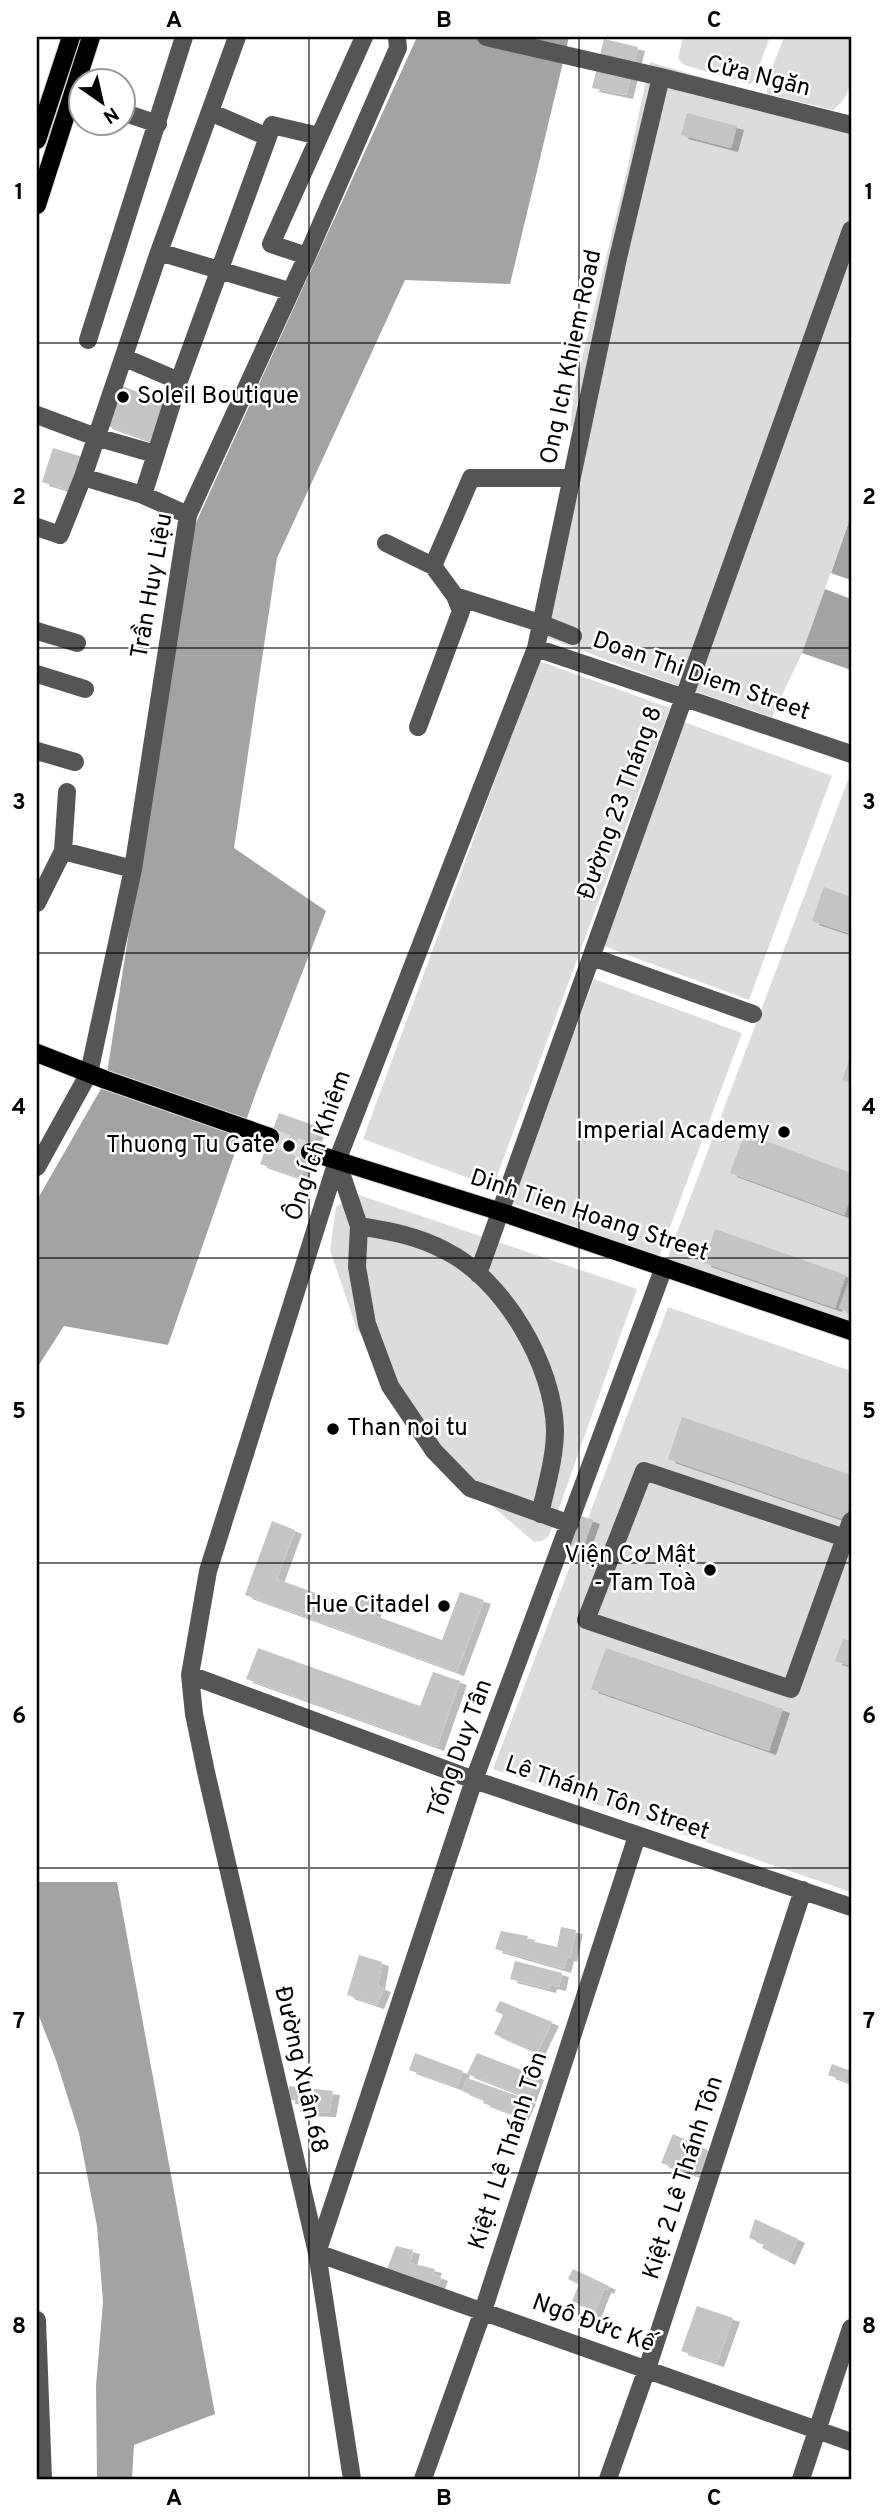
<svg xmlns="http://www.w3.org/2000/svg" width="888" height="2516" viewBox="0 0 888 2516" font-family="Overpass,sans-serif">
<defs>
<filter id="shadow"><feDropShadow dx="7" dy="4" stdDeviation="0" flood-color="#0004"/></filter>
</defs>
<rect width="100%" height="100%" fill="#fff"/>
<path fill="#dcdcdc" d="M683 37H770L753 82 750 84 684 65 678 58Z
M784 37H851C851 65 858 91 833 110L767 94V81Z
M650 62 851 120V516L802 653 772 717 673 684 545 637 588 423 570 427 574 392 627 170Z
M539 661 670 708 493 1187 363 1139Z
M684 722 832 776 749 1000 601 945Z
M848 780 851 781V1328L667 1259Z
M594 979 742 1033 659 1257 511 1203Z
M356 1194 637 1289 549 1536 542 1541 534 1542 446 1466 379 1353 357 1330 330 1250 336 1207Z
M668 1307 851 1371V1892L493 1769Z"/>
<path fill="#a3a3a3" d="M417 37H569L510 284 405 280 277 558 234 848 326 911 255 1095 168 1345 64 1326 37 1368V1200L106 1080 190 536Z
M851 516V580L831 573Z
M825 589 851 599V670L802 653Z
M37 1882H117L215 2414 134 2445 132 2479H97L96 2386 103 2302 97 2226 79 2133 56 2060 37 2011Z"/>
<path fill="#c4c4c4" filter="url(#shadow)" d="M604 39 638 47 626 95 592 88Z
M687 113 737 126 731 148 681 135Z
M120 385 165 403 150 441 105 425Z
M53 448 83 457 72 491 42 482Z
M824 887 851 897V934L812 921Z
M851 1055V1083L842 1080Z
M279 1113 319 1127 300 1178 260 1164Z
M745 1133 851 1173V1197L844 1215 730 1173Z
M715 1229 846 1275 835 1308 704 1263Z
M851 1275V1313L839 1308Z
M682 1417 851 1475V1501L845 1520 668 1459Z
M581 1516 593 1520 582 1551 570 1546Z
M272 1521 295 1530 277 1579 353 1607 358 1592 379 1599 373 1615 442 1640 460 1592 484 1600 457 1672 245 1595Z
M851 1633V1666L835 1661 843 1639 848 1640Z
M258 1648 420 1706 433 1672 460 1681 437 1747 246 1679Z
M606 1648 783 1709 769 1751 591 1689Z
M561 1927 576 1930 570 1958 567 1957 564 1969 495 1949 501 1931 528 1936 527 1940 557 1947Z
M359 1955 382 1962 378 1986 384 1988 377 2005 347 1995Z
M515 1961 562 1973 559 1987 550 1985 549 1989 510 1979Z
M500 2001 552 2022 537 2053 494 2034 503 2015 495 2011Z
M415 2053 463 2071 457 2087 409 2070Z
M477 2053 537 2076 529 2098 467 2074Z
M832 2064 851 2071V2083L828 2075Z
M467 2078 529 2100 521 2117 483 2103 484 2100 462 2091Z
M289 2086 333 2091 329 2113 300 2112 302 2101 288 2100Z
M673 2134 708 2150 699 2176 661 2163Z
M755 2219 798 2239 788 2261 762 2248 764 2244 749 2238Z
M396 2246 413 2250 410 2263 435 2269 433 2274 441 2277 436 2290 387 2269Z
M573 2269 609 2286 607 2290 604 2289 593 2317 584 2313 586 2307 572 2301 579 2284 568 2279Z
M697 2306 733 2318 717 2363 681 2351Z"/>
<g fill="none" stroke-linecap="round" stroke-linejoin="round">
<path stroke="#d9d9d9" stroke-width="18" stroke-dasharray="18 9" stroke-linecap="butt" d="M270 1137 310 1152"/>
<g stroke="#dbdbdb" stroke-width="20">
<path id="major" d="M37 140 71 37
M37 205 91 37
M37 1053 106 1080 270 1137
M310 1152 501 1212 851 1331"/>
</g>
<path stroke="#555" stroke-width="18" d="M486 37 661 77 851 125
M122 112 158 124
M210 112 268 137 272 125 319 136
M159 252 289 291
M307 256 271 244 364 37
M88 340 184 37
M125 358 179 381
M37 415 96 437 155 454
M83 477 143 495 188 515
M143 495 179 381 268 137
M37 527 60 535 83 477 159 252 237 37
M386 543 433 566 455 596 461 611 418 727
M433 566 471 478H571
M455 596 540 623 573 636
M37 631 77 643
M536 648 851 754
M37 674 85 689
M37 751 75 762
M63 851 133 869
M37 903 63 851 67 792
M592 957 753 1014
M337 1161 359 1226 357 1267 367 1324 390 1386 434 1451 470 1488 570 1524
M37 1167 89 1073 133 869 188 515 307 256 398 48 397 37
M359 1226C390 1231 418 1236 446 1251 504 1280 554 1366 555 1430 555 1458 546 1487 540 1514
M664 1267 474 1780 317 2253 851 2442
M478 1274 851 230
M845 1538 644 1471 586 1620 791 1689 845 1538 851 1521
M190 1675 474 1780 851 1907
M37 2320 43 2479
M352 2479 317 2253 206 1772 194 1714 190 1675 208 1571 337 1161 536 648 618 258 661 77
M423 2479 483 2311 637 1836
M608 2479 647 2369 803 1890
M801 2479 851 2328"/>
<use href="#major" stroke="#000" stroke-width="18"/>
</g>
<path fill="none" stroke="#000" stroke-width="2" stroke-opacity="0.55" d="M309 37V2479M579 37V2479M37 343H851M37 648H851M37 953H851M37 1258H851M37 1563H851M37 1868H851M37 2173H851"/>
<g fill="#000" stroke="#fff" stroke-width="2.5">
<circle cx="123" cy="397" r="7"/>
<circle cx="784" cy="1132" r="7"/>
<circle cx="289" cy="1146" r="7"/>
<circle cx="333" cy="1429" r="7"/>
<circle cx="710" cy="1570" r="7"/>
<circle cx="444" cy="1606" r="7"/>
</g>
<g text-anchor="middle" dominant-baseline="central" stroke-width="5" stroke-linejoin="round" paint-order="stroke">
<g font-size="24" fill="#000" stroke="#fff">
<text transform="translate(758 77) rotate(14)">Cửa Ngăn</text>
<text transform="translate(572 357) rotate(-78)">Ong Ich Khiem Road</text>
<text transform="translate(153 586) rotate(-80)">Trần Huy Liệu</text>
<text transform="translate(701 677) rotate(19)">Doan Thi Diem Street</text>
<text transform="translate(621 803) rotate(-70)">Đường 23 Tháng 8</text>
<text transform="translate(319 1146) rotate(-71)">Ông Ích Khiêm</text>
<text transform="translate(589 1216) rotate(18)">Dinh Tien Hoang Street</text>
<text transform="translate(461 1749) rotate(-70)">Tống Duy Tân</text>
<text transform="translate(607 1799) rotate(19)">Lê Thánh Tôn Street</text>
<text transform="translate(300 2070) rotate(77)">Đường Xuân 68</text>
<text transform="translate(509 2151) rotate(-72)">Kiệt 1 Lê Thánh Tôn</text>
<text transform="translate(684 2178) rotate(-72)">Kiệt 2 Lê Thánh Tôn</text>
<text transform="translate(593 2324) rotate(20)">Ngô Đức Kế</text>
</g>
<g font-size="24" fill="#000" stroke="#fff" text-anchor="end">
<text x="137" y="397" text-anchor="start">Soleil Boutique</text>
<text x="770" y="1132">Imperial Academy</text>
<text x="275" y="1146">Thuong Tu Gate</text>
<text x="347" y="1429" text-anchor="start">Than noi tu</text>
<text x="696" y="1556">Viện Cơ Mật<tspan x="696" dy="28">- Tam Toà</tspan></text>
<text x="430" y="1606">Hue Citadel</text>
</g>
</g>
<rect width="888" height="2516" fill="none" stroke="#ffffff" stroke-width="77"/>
<g transform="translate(102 102) rotate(146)"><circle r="33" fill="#ffffff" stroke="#999999" stroke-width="2"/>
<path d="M0-5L12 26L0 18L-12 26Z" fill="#000000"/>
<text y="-10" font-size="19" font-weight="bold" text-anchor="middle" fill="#000000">N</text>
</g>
<rect x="38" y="38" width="812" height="2440" fill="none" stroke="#000" stroke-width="2.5"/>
<g font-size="23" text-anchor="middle" font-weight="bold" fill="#000">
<text x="174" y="27">A</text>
<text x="444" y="27">B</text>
<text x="714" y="27">C</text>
<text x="19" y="199">1</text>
<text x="869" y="199">1</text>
<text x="19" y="504">2</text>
<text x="869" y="504">2</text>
<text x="19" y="809">3</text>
<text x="869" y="809">3</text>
<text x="19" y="1114">4</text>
<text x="869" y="1114">4</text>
<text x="19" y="1418">5</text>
<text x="869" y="1418">5</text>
<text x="19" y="1723">6</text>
<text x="869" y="1723">6</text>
<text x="19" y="2028">7</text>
<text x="869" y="2028">7</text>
<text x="19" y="2333">8</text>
<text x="869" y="2333">8</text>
<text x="174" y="2505">A</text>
<text x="444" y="2505">B</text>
<text x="714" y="2505">C</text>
</g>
</svg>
